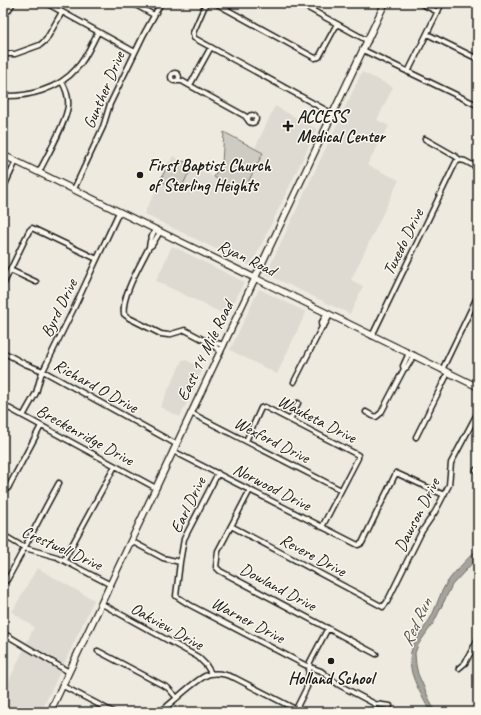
<svg xmlns="http://www.w3.org/2000/svg" width="481" height="715" viewBox="0 0 481 715" font-family="Caveat,sans-serif">
<rect width="100%" height="100%" fill="#eeeadf"/>
<filter id="ink" filterUnits="userSpaceOnUse"><feTurbulence type="fractalNoise" baseFrequency=".025" numOctaves="2"/><feDisplacementMap in="SourceGraphic" scale="8" xChannelSelector="R" yChannelSelector="G"/><feConvolveMatrix kernelMatrix="1 2 1 2 8 2 1 2 1" color-interpolation-filters="sRGB"/></filter>
<g filter="url(#ink)">
<path fill="#dedad1" d="M362 72 393 87 377 120 389 126 367 165 399 180 351 280 363 286 350 314 266 274Z
M275 106 317 129 251 266 144 214 173 156 243 192 263 153 255 148Z
M172 246 244 282 228 316 156 281Z
M259 289 306 312 277 374 230 350Z
M183 359 203 368 180 417 160 407Z
M37 568 94 600 41 712H3V694L34 627 12 612Z"/>
<path fill="#ceccc2" stroke="#75746f" d="M224 132 263 153 243 192 214 177 222 163Z
M181 161 187 162 195 167 187 176 181 189 178 190 163 182 161 179 168 164 173 163 176 164Z"/>
<path fill="#a6a39d" stroke="#6f6d69" d="M478 548V557L452 585 434 622 418 645 415 653 416 665 418 674 435 712H430C423 697 410 678 410 660 410 644 422 632 430 619 435 610 438 600 442 591 450 575 466 561 478 548Z"/>
<g fill="none" stroke-linecap="round" stroke-linejoin="round">
<g stroke="#1c1c1c" stroke-width="7">
<path id="minor" d="M46 3 135 52
M132 3 154 15
M206 3 193 33 194 38 333 114
M215 3 315 58 319 57 337 24
M299 3 368 41
M420 3 438 12
M8 11 13 3
M427 34 478 59
M363 50 475 104H478
M3 54H15L40 45 46 40 62 12
M408 72 442 3
M171 77a4 4 0 1 1 8 0a4 4 0 1 1-8 0Z
M177 81H182L187 84 245 116 248 120
M190 85 211 47
M3 96C28 97 59 89 76 69 86 59 91 45 98 32
M248 119a4 4 0 1 1 8 0a4 4 0 1 1-8 0Z
M425 139 455 156 460 160 465 161 478 168
M39 172C47 156 66 123 68 106 69 97 66 89 62 82
M3 189 16 161
M74 189 103 127 110 104 144 34 161 3
M155 229 150 241 149 247 152 245 160 232
M149 247C141 264 121 296 124 314L129 318 161 334 168 335 185 330 204 340
M10 270 36 282
M3 285 29 231 32 228 97 259
M322 327 321 324 327 313
M372 336 453 168 456 162 460 160
M221 351 204 340 224 345
M3 352 25 364 43 371 176 444
M404 369 407 367 414 355
M442 370 478 295
M294 382 322 327 324 326 330 315
M3 405 156 488
M366 412 373 416 376 417 381 413 404 369 403 366 409 353
M191 413 341 490
M23 416 36 393 41 375 75 306 119 212
M290 420 298 403
M416 437 448 373
M246 441 261 408 265 407 358 455V458L322 527
M173 451 358 545 362 543 396 473 444 495
M476 470 478 471
M218 473 184 539 180 562 176 596 190 605 305 665 321 671 339 685 375 704 390 706
M8 488 41 426
M250 490 218 551 216 567 220 571 376 654
M231 526 383 607 387 602 422 531 435 512 449 485 451 463 478 412
M3 535 25 548 57 557 111 585
M131 541 163 558 180 562
M64 560 115 466
M3 583 7 580C25 548 41 515 59 483
M102 604 198 657 206 665 211 673
M3 633 69 672
M98 651 168 688 177 698
M459 668 465 663 478 639
M63 686 113 712
M296 709 307 687 310 662 328 628
M160 712C171 704 199 676 210 674 219 672 228 675 235 678L301 712"/>
</g>
<g stroke="#1c1c1c" stroke-width="8">
<path id="major" d="M3 155 478 387
M50 712 385 3"/>
</g>
<use href="#minor" stroke="#fbf7ec" stroke-width="4"/>
<use href="#major" stroke="#fbf7ec" stroke-width="5.5"/>
</g>
</g>
<g fill="#1c1c1c" stroke="#fbf7ec" stroke-width="1.5">
<path d="M286 120h4v4h4v4h-4v4h-4v-4h-4v-4h4z"/>
<circle cx="140" cy="175" r="4"/>
<circle cx="331" cy="661" r="4"/>
</g>
<g text-anchor="middle" dominant-baseline="central" stroke-width="3" stroke-linejoin="round" paint-order="stroke">
<g font-size="17" fill="#1c1c1c" stroke="#fbf7ec">
<text transform="translate(104 90) rotate(-67)">Gunther Drive</text>
<text transform="translate(403 242) rotate(-64)">Tuxedo Drive</text>
<text transform="translate(247 258) rotate(26)">Ryan Road</text>
<text transform="translate(59 308) rotate(-64)">Byrd Drive</text>
<text transform="translate(205 351) rotate(-64)">East 14 Mile Road</text>
<text transform="translate(96 386) rotate(29)">Richard O Drive</text>
<text transform="translate(317 419) rotate(27)">Wauketa Drive</text>
<text transform="translate(85 435) rotate(29)">Breckenridge Drive</text>
<text transform="translate(272 440) rotate(27)">Wexford Drive</text>
<text transform="translate(272 487) rotate(27)">Norwood Drive</text>
<text transform="translate(188 505) rotate(-64)">Earl Drive</text>
<text transform="translate(417 515) rotate(-63)">Dawson Drive</text>
<text transform="translate(62 548) rotate(24)">Crestwell Drive</text>
<text transform="translate(313 555) rotate(28)">Revere Drive</text>
<text transform="translate(278 587) rotate(28)">Dowland Drive</text>
<text transform="translate(248 620) rotate(28)">Warner Drive</text>
<text transform="translate(167 626) rotate(29)">Oakview Drive</text>
</g>
<g font-size="17" font-weight="bold" fill="#1c1c1c" stroke="#fbf7ec" text-anchor="start">
<text x="297" y="116">ACCESS<tspan x="297" dy="20">Medical Center</tspan></text>
<text x="148" y="165">First Baptist Church<tspan x="148" dy="20">of Sterling Heights</tspan></text>
<text x="331" y="678" text-anchor="middle">Holland School</text>
</g>
<g font-size="18" font-style="italic" fill="#5a5956" stroke="#fbf7ec">
<text transform="translate(416 622) rotate(-65)">Red Run</text>
</g>
</g>
<rect width="481" height="715" fill="none" stroke="#fbf7ec" stroke-width="16"/>
<rect x="8" y="8" width="465" height="699" fill="none" stroke="#1c1c1c" stroke-width="1.5" filter="url(#ink)"/>
</svg>
